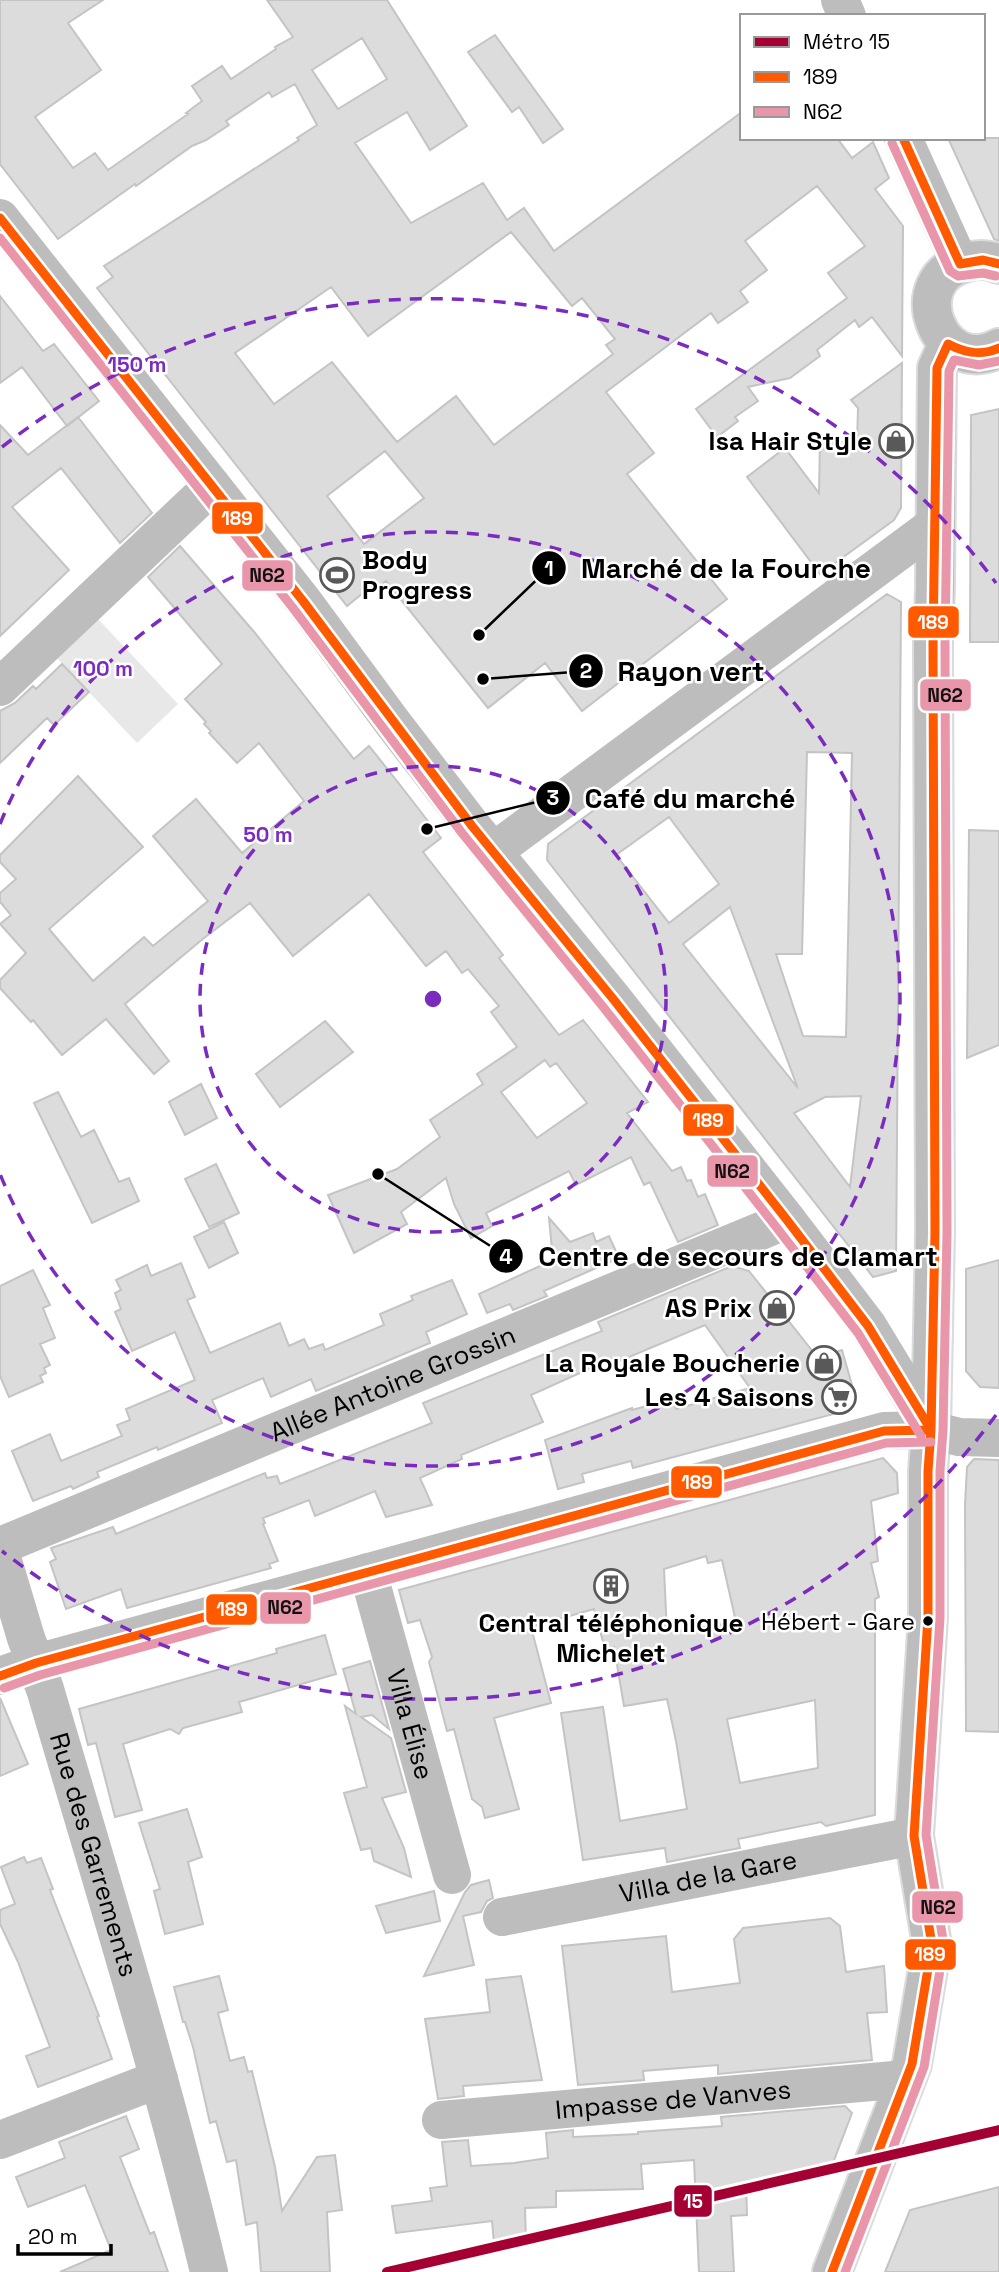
<svg xmlns="http://www.w3.org/2000/svg" width="999" height="2272" viewBox="0 0 999 2272" font-family="'Space Grotesk',sans-serif">
<rect width="100%" height="100%" fill="#fff"/>
<path fill="#e8e8e8" d="M98 619 178 704 137 743 57 658Z"/>
<path fill="#dcdcdc" stroke="#c4c4c4" stroke-width="2" fill-rule="evenodd" d="M0 0H103L68 23 101 70 35 117 73 168 95 153 108 170 188 114 186 113 202 101 192 86 222 66 231 79 276 49 275 47 293 37 267 0H387L467 126 430 150 407 112 355 143 411 223 483 183 507 220 524 208 554 251 742 112V138H837L852 158 873 142 889 178 875 189 903 226 902 356 872 317 859 327 855 320 817 350 820 356 790 378 748 387 758 401 735 417 738 421 717 437 696 409 847 298 828 273 865 246 817 186 745 241 767 270 740 291 748 302 718 323 711 313 606 392 654 453 627 474 727 599 582 711 545 663 488 708 386 581 365 596 363 593 347 606 97 288 113 277 104 266 299 140 297 138 317 125 295 84 272 97 269 92 226 121 229 125 206 140 192 146 136 186 135 184 58 239 0 164ZM362 38 387 79 338 109 312 70ZM511 232 572 306 582 298 615 339 606 345 613 354 494 445 456 396 397 442 332 362 274 404 235 353 331 287 368 336ZM385 451 424 498 364 544 327 496Z
M495 35 563 129 543 143 519 107 512 112 468 52Z
M948 138H999V241L994 239Z
M0 296 43 351 54 344 99 401 67 426 22 367 0 383Z
M902 363 901 508 894 520 820 574 747 477 785 448 819 493 820 440 857 443 858 408 851 400Z
M999 409V642H970L971 415Z
M78 417 152 513 120 543 61 468 12 507 69 570 0 636V425L28 455Z
M180 546 255 633 354 759 369 746 397 781 441 838 423 852 503 955 499 958 559 1035 583 1020 648 1102 627 1113 672 1171 681 1167 687 1181 691 1180 698 1197 705 1194 718 1225 678 1242 650 1182 644 1185 631 1157 576 1185 569 1171 486 1213 492 1226 471 1238 454 1204 446 1178 401 1212 407 1224 354 1253 328 1195 397 1169 440 1137 430 1120 483 1084 477 1074 517 1047 491 1012 499 1006 468 969 462 973 446 951 426 966 369 894 293 956 250 903 204 938 125 1004 169 1061 154 1074 106 1019 62 1055 33 1020 31 1022 0 988V980L26 953 0 924 11 915 0 902V893L16 879 0 862V855L78 776 143 847 49 929 93 981 144 937 153 946 208 901 153 836 196 799 242 853 304 801 259 743 237 763 209 733 211 731 204 724 206 722 185 699 222 664 148 577ZM545 1060 550 1067 556 1063 587 1103 537 1138 501 1092Z
M887 594 901 602 896 1271 873 1277 547 860 548 844ZM807 752 852 753 846 1037 803 1036 776 954H802ZM669 817 719 884 669 923 616 855ZM730 907 797 1086V1087L683 944ZM861 1096 850 1187 794 1113 825 1097Z
M62 664 89 692 54 725 47 718 0 763V711L15 703 33 686 36 689Z
M969 830 999 831V1045L967 1058Z
M325 1021 353 1052 280 1107 256 1074Z
M201 1084 217 1118 185 1135 169 1102Z
M58 1092 81 1137 94 1130 119 1182 129 1178 139 1201 92 1223 34 1103Z
M216 1164 239 1213 209 1227 185 1179Z
M549 1218 570 1242 593 1233 596 1242 609 1236 619 1258 544 1291 547 1296 513 1310 510 1304 487 1313 479 1294 553 1260Z
M224 1222 238 1253 209 1268 194 1237Z
M999 1260V1388L980 1387 966 1371V1269Z
M181 1263 195 1297 187 1300 210 1353 280 1323 289 1346 304 1339 309 1349 323 1344 325 1350 384 1325 380 1314 413 1300 411 1296 452 1280 467 1314 426 1332 430 1343 316 1391 311 1379 271 1397 263 1378 212 1400 222 1423 158 1450 157 1447 97 1472 99 1477 73 1489 71 1486 33 1501 12 1451 50 1434 61 1461 122 1436 117 1425 130 1420 126 1409 195 1380 175 1332 132 1351 115 1312 121 1309 115 1293 121 1290 116 1280 147 1265 151 1276Z
M732 1266 749 1271 818 1358 842 1350 854 1392 841 1412 633 1468 631 1461 582 1474 584 1482 558 1489 545 1440 632 1408V1410L672 1399 676 1409 750 1388 705 1325 615 1363 613 1358 531 1395 543 1422 461 1455 462 1459 420 1478 432 1505 386 1517 375 1491 315 1516 309 1500 263 1518 265 1523 263 1524 278 1561 269 1564 271 1568 127 1608 121 1589 66 1609 50 1562 56 1559 51 1548 113 1527 116 1534 265 1473 267 1478 277 1476 280 1484 432 1423 423 1403 602 1331 598 1322Z
M33 1270 50 1305 43 1308 55 1338 40 1344 50 1365 44 1368 46 1373 40 1376 43 1382 9 1397 0 1376V1286Z
M883 1458 897 1473 898 1493 871 1501 878 1561 871 1563 879 1597 875 1599V1815L826 1826 821 1822 738 1839 740 1848 667 1862 665 1848 583 1860 561 1713 603 1707 620 1821 687 1809 676 1741 667 1699 624 1706 614 1647 605 1649 594 1609 531 1627 551 1703 494 1718 519 1809 485 1818 482 1807 472 1799 454 1729 447 1731 429 1662 432 1657 420 1620 408 1623 399 1590ZM706 1556 708 1563 722 1560 736 1622 667 1633 664 1569ZM815 1700 818 1768 740 1783 727 1719Z
M974 1459 999 1460V1732L966 1731 965 1505 967 1467Z
M325 1635 336 1674 239 1702 242 1712 183 1728 179 1734 170 1729 123 1744 142 1810 115 1817 96 1743 88 1745 79 1709 277 1653 276 1649Z
M370 1661 389 1729 372 1715 361 1717 391 1738 406 1792 382 1798 404 1848 411 1877 374 1861 371 1848 361 1850 344 1793 367 1787 345 1706 356 1714 343 1669Z
M0 1698 28 1764 0 1776Z
M187 1809 202 1857 188 1862 203 1924 165 1934 154 1891 160 1889 139 1823Z
M24 1857 27 1863 41 1858 53 1889 50 1890 99 2016 97 2017 112 2059 38 2087 26 2056 50 2047 18 1962 0 1924V1910L15 1904 1 1867Z
M489 1880 493 1898 487 1901 481 1912 463 1916 474 1965 424 1976 465 1892 471 1885Z
M434 1891 440 1921 386 1933 376 1906Z
M830 1918 840 1926 846 1972 884 1966 887 2012 867 2013 872 2060 718 2074V2065L643 2071 644 2080 578 2085 562 1946 666 1936 672 1992 740 1983 734 1939 743 1928Z
M219 1976 228 2010 218 2013 230 2061 244 2057 248 2072 252 2071 275 2167 282 2211 317 2157 335 2155 342 2210 327 2212 330 2272H261L257 2222 246 2225 236 2160 227 2162 216 2121 210 2123 193 2047 185 2022H183L174 1987Z
M521 1976 542 2080 463 2086 464 2096 438 2099 425 2019 490 2012 486 1980Z
M845 2106 852 2113 828 2176 746 2183 747 2215 731 2216 734 2272H699L694 2160 641 2164 643 2189 556 2191V2207L525 2208 526 2241 494 2243 492 2221 396 2233 392 2206 432 2201 430 2188 447 2186 442 2142 468 2140 471 2166 514 2163 548 2158 546 2133 573 2130V2137L638 2134V2132L722 2126 721 2117Z
M126 2116 139 2149 120 2157 150 2234 154 2232 168 2272H60L111 2250 85 2185 28 2207 16 2177 65 2158 59 2142Z
M999 2187V2272H885L910 2210Z"/>
<g fill="none" stroke-linecap="round" stroke-linejoin="round">
<g stroke="#dbdbdb" stroke-width="42">
<path id="major" d="M999 264C989 259 978 259 967 262 900 278 939 380 999 348
M832 2272 912 2064 932 1945 914 1836 928 1617V1471L931 1430 935 1232 933 645 935 588 937 368 948 344"/>
</g>
<g stroke="#bdbdbd" stroke-width="38">
<path d="M840 0 847 16"/>
<path d="M903 138 960 264"/>
<path d="M0 218 303 601 392 722 472 826 614 1000 787 1220 868 1326 931 1430"/>
<path d="M0 687 212 486"/>
<path d="M494 851 936 524"/>
<path id="s1" d="M0 1546 787 1220"/>
<path id="s2" d="M0 1551 26 1638 45 1689C102 1883 162 2076 209 2272"/>
<path id="s3" d="M368 1572 452 1875"/>
<path d="M0 1676 36 1663 884 1431 931 1430 959 1437 999 1438"/>
<path id="s4" d="M502 1917 914 1836"/>
<path id="s5" d="M441 2120 906 2079"/>
<path d="M0 2140 159 2079"/>
</g>
<use href="#major" stroke="#bdbdbd" stroke-width="38"/>
<g stroke="#fff" stroke-width="14">
<path id="bus-1" d="M903 138 960 264 983 260 999 264
M0 218 303 601 472 826 614 1000 787 1220 868 1326 931 1430
M0 1676 36 1663 884 1431 931 1430
M832 2272 912 2064 932 1945 914 1836 928 1617V1471L931 1430 935 1232 933 645 937 368 948 344C965 353 981 356 999 348"/>
</g>
<g stroke="#fff" stroke-width="14">
<path id="bus-2" d="M892 143 950 271 958 276 983 273 996 276
M0 238 293 608 462 833 604 1008 777 1228 858 1333 921 1436
M4 1688 40 1675 886 1443 931 1442
M845 2272 924 2067 944 1946 926 1835 940 1618V1471L943 1430 947 1232 945 645 949 371 954 360 979 365 999 361"/>
</g>
<use href="#bus-1" stroke="#ff5a00" stroke-width="9"/>
<use href="#bus-2" stroke="#e996aa" stroke-width="9"/>
<g stroke="#fff" stroke-width="16">
<path id="metro-1" d="M387 2272 999 2130"/>
</g>
<use href="#metro-1" stroke="#a50034" stroke-width="10"/>
</g>
<g fill="none" stroke="#7b2cbf" stroke-width="3.5" stroke-dasharray="12 9">
<circle cx="433" cy="999" r="233"/>
<path d="M0 824A467 467 0 1 1 0 1174"/>
<path d="M996 1415A700 700 0 0 1 2 1551M2 447A700 700 0 0 1 996 583"/>
</g>
<defs>
<g id="shop-ring" transform="scale(1.75)"><circle r="9.5" fill="#fff" stroke="#595959" stroke-width="1.5"/><path d="M-5-2.5h2.3a2.7 3.5 0 0 1 5.4 0H5L5.5 6h-11ZM-1.5-2.5h3a1.5 2.3 0 0 0-3 0Z" fill="#595959"/></g>
<g id="stadium-ring" transform="scale(1.75)"><circle r="9.5" fill="#fff" stroke="#595959" stroke-width="1.5"/><path d="M0-5a6.5 5 0 1 0 0 10a6.5 5 0 1 0 0-10ZM-3.5-1.8h7v3.6h-7Z" fill="#595959"/></g>
<g id="supermarket-ring" transform="scale(1.75)"><circle r="9.5" fill="#fff" stroke="#595959" stroke-width="1.5"/><path d="M-6-5.5h2.5l.6 2H6L4.5 2H-2.5L-4.4-4H-6ZM-1.5 3.2a1.3 1.3 0 1 0 .1 0ZM3 3.2a1.3 1.3 0 1 0 .1 0Z" fill="#595959"/></g>
<g id="building-ring" transform="scale(1.75)"><circle r="9.5" fill="#fff" stroke="#595959" stroke-width="1.5"/><path d="M-4-6H4V6H1V3H-1V6H-4ZM-2.5-4.3h1.7v1.8h-1.7ZM.8-4.3h1.7v1.8H.8ZM-2.5-1h1.7V.8h-1.7ZM.8-1h1.7V.8H.8Z" fill="#595959"/></g>
</defs>
<g fill-rule="evenodd">
<use href="#shop-ring" x="896" y="441"/>
<use href="#stadium-ring" x="337" y="575"/>
<use href="#shop-ring" x="777" y="1308"/>
<use href="#shop-ring" x="824" y="1363"/>
<use href="#supermarket-ring" x="839" y="1397"/>
<use href="#building-ring" x="611" y="1586"/>
</g>
<circle fill="#000" stroke="#fff" stroke-width="2.5" cx="928" cy="1621" r="6"/>
<g text-anchor="middle" dominant-baseline="central" stroke-width="5" stroke-linejoin="round" paint-order="stroke">
<g font-size="24" fill="#000" stroke="#fff" text-anchor="end">
<text x="915" y="1621">Hébert - Gare</text>
</g>
<g font-size="26" font-weight="bold" fill="#000" stroke="#fff" text-anchor="end">
<text x="872" y="441">Isa Hair Style</text>
<text x="362" y="560" text-anchor="start">Body<tspan x="362" dy="30">Progress</tspan></text>
<text x="752" y="1308">AS Prix</text>
<text x="800" y="1363">La Royale Boucherie</text>
<text x="814" y="1397">Les 4 Saisons</text>
<text x="611" y="1623" text-anchor="middle">Central téléphonique<tspan x="611" dy="30">Michelet</tspan></text>
</g>
<g font-size="26" fill="#000" stroke="#fff">
<text stroke="none"><textPath href="#s1" startOffset="425">Allée Antoine Grossin</textPath></text>
<text stroke="none"><textPath href="#s3" startOffset="158">Villa Élise</textPath></text>
<text stroke="none"><textPath href="#s2" startOffset="318">Rue des Garrements</textPath></text>
<text stroke="none"><textPath href="#s4" startOffset="210">Villa de la Gare</textPath></text>
<text stroke="none"><textPath href="#s5" startOffset="233">Impasse de Vanves</textPath></text>
</g>
</g>
<circle cx="433" cy="999" r="10" fill="#7b2cbf" stroke="#fff" stroke-width="3.5"/>
<g font-size="21" text-anchor="middle" font-weight="bold" fill="#7b2cbf" stroke="#fff" stroke-width="5" stroke-linejoin="round" paint-order="stroke">
<text x="137" y="372">150 m</text>
<text x="103" y="676">100 m</text>
<text x="268" y="842">50 m</text>
</g>
<path fill="none" stroke="#000" stroke-width="2.5" d="M479 635L549 568M483 679L586 671M427 829L553 798M378 1174L506 1256"/>
<g fill="#000" stroke="#fff" stroke-width="2.5">
<circle cx="479" cy="635" r="7"/>
<circle cx="483" cy="679" r="7"/>
<circle cx="427" cy="829" r="7"/>
<circle cx="378" cy="1174" r="7"/>
<circle cx="549" cy="568" r="18"/>
<circle cx="586" cy="671" r="18"/>
<circle cx="553" cy="798" r="18"/>
<circle cx="506" cy="1256" r="18"/>
</g>
<g font-size="21" text-anchor="middle" font-weight="bold" fill="#fff">
<text x="549" y="576">1</text>
<text x="586" y="678">2</text>
<text x="553" y="805">3</text>
<text x="506" y="1264">4</text>
</g>
<g font-size="28" text-anchor="middle" font-weight="bold" fill="#000" stroke="#fff" stroke-width="5" stroke-linejoin="round" paint-order="stroke">
<text x="726" y="578">Marché de la Fourche</text>
<text x="691" y="681">Rayon vert</text>
<text x="690" y="808">Café du marché</text>
<text x="738" y="1266">Centre de secours de Clamart</text>
</g>
<g stroke="#fff" stroke-width="2.5">
<rect x="211" y="501" width="53" height="34" rx="7" fill="#ff5a00"/>
<rect x="241" y="559" width="53" height="33" rx="7" fill="#e996aa"/>
<rect x="907" y="605" width="53" height="34" rx="7" fill="#ff5a00"/>
<rect x="919" y="678" width="53" height="34" rx="7" fill="#e996aa"/>
<rect x="682" y="1103" width="53" height="34" rx="7" fill="#ff5a00"/>
<rect x="706" y="1154" width="53" height="34" rx="7" fill="#e996aa"/>
<rect x="670" y="1465" width="53" height="34" rx="7" fill="#ff5a00"/>
<rect x="259" y="1591" width="53" height="34" rx="7" fill="#e996aa"/>
<rect x="205" y="1593" width="53" height="33" rx="7" fill="#ff5a00"/>
<rect x="911" y="1890" width="53" height="34" rx="7" fill="#e996aa"/>
<rect x="904" y="1938" width="53" height="33" rx="7" fill="#ff5a00"/>
<rect x="673" y="2184" width="40" height="34" rx="7" fill="#a50034"/>
</g>
<g font-size="19" text-anchor="middle" font-weight="bold" fill="#fff">
<text x="237" y="525">189</text>
<text x="933" y="629">189</text>
<text x="708" y="1127">189</text>
<text x="697" y="1489">189</text>
<text x="232" y="1616">189</text>
<text x="930" y="1961">189</text>
<text x="693" y="2208">15</text>
</g>
<g font-size="19" text-anchor="middle" font-weight="bold" fill="#111">
<text x="267" y="582">N62</text>
<text x="945" y="702">N62</text>
<text x="732" y="1178">N62</text>
<text x="285" y="1614">N62</text>
<text x="938" y="1914">N62</text>
</g>
<rect x="740" y="14" width="245" height="126" fill="#ffffff" stroke="#999999" stroke-width="2"/>
<rect x="754" y="37" width="35" height="10" fill="#a50034" stroke="#999999" stroke-width="2"/>
<text x="803" y="49" font-size="21" fill="#000000">Métro 15</text>
<rect x="754" y="72" width="35" height="10" fill="#ff5a00" stroke="#999999" stroke-width="2"/>
<text x="803" y="84" font-size="21" fill="#000000">189</text>
<rect x="754" y="107" width="35" height="10" fill="#e996aa" stroke="#999999" stroke-width="2"/>
<text x="803" y="119" font-size="21" fill="#000000">N62</text>
<path d="M18 2244v10h93v-10" fill="none" stroke="#000000" stroke-width="3.5"/>
<text x="28" y="2244" font-size="21" fill="#000000" stroke="#ffffff" stroke-width="5" paint-order="stroke">20 m</text>
</svg>
